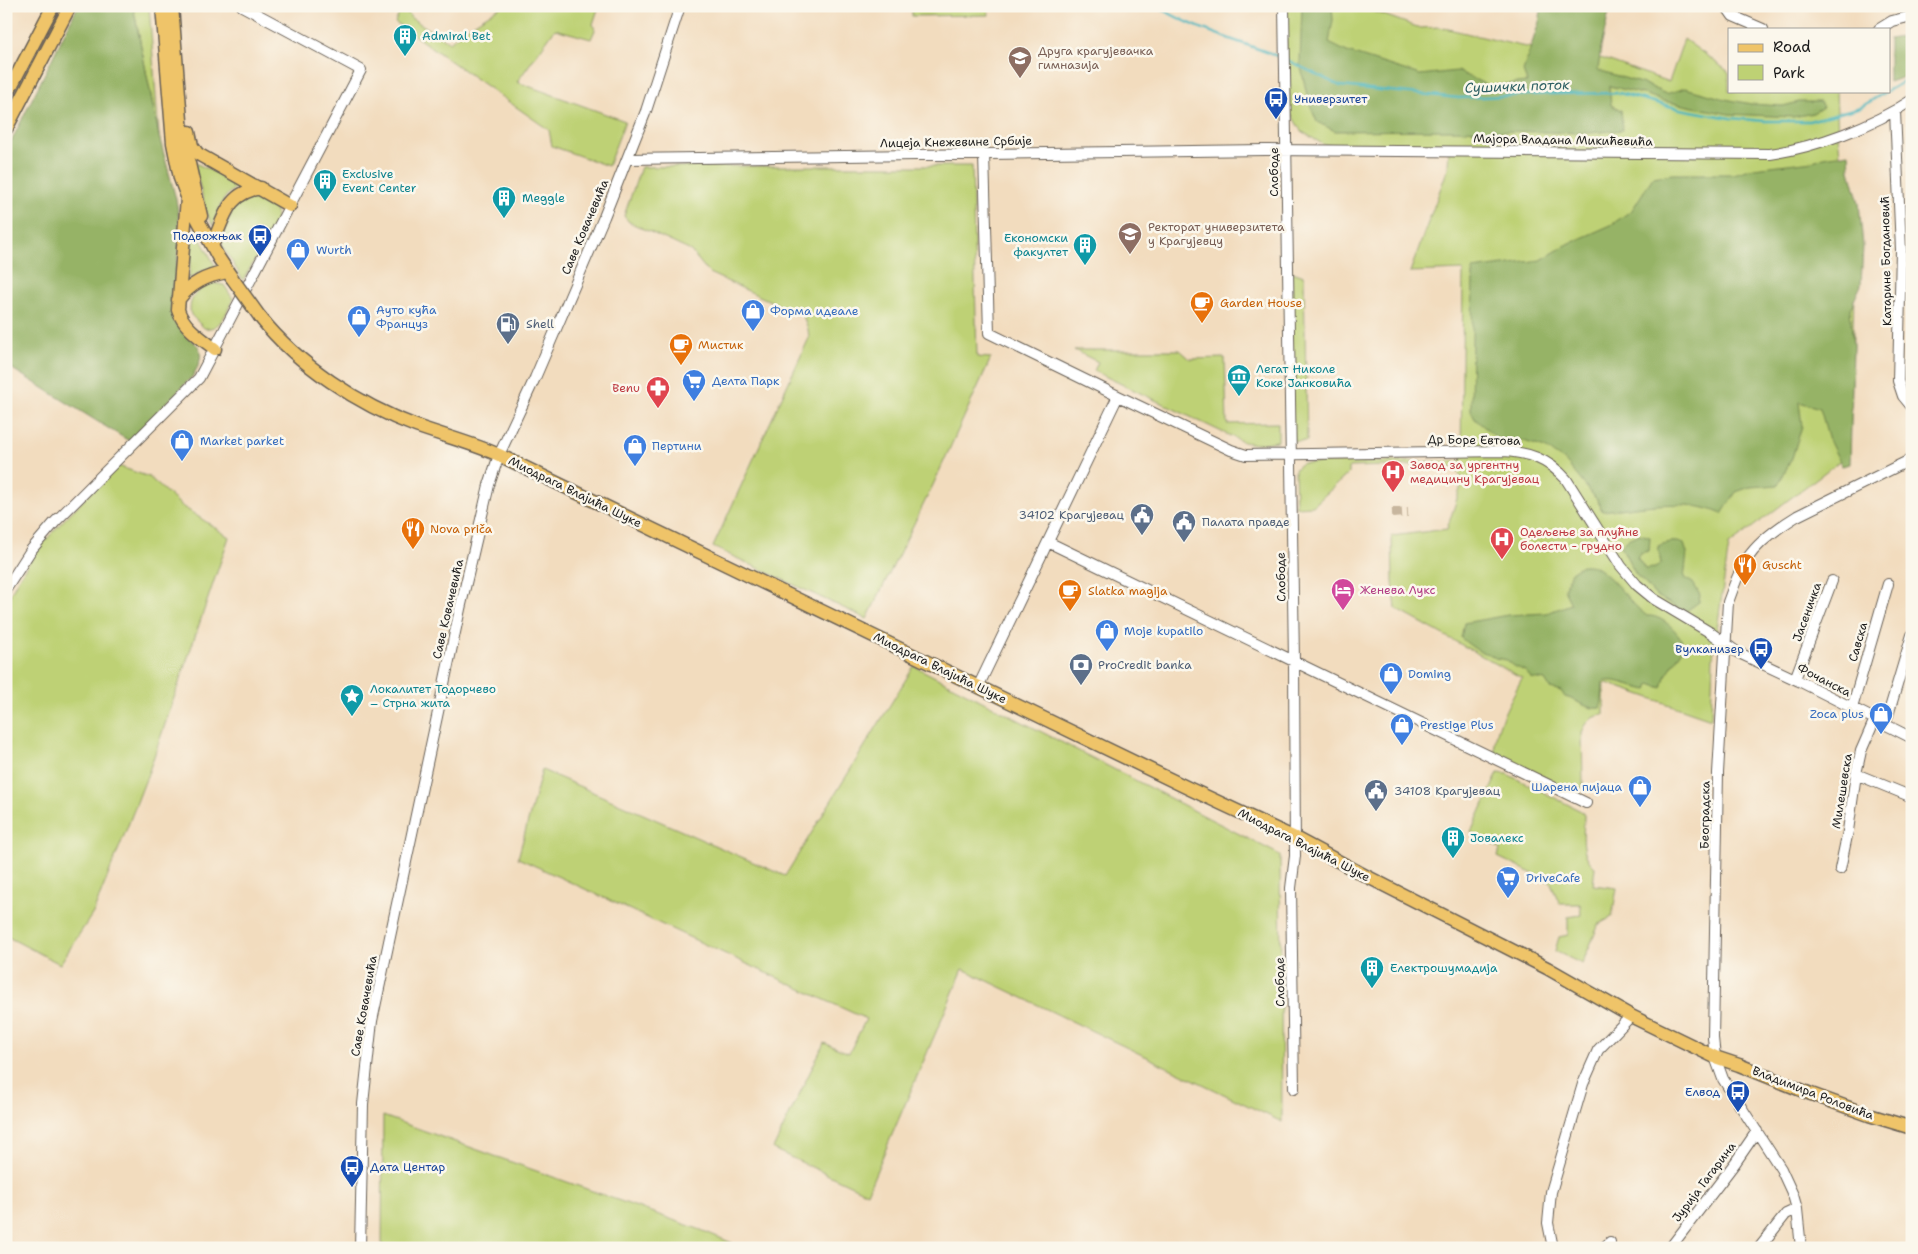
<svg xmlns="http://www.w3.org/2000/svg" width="1918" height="1254" viewBox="0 0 1918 1254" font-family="'Shantell Sans',sans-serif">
<rect width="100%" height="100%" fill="#fbf7ec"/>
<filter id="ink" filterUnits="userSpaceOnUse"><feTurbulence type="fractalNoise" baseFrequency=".02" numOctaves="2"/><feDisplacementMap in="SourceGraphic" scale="10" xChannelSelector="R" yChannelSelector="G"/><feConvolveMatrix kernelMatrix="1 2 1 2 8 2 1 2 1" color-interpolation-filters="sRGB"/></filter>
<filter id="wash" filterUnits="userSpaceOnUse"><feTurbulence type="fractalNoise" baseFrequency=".0096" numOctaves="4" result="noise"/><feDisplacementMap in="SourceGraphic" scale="20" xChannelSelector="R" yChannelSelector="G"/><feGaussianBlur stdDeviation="1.12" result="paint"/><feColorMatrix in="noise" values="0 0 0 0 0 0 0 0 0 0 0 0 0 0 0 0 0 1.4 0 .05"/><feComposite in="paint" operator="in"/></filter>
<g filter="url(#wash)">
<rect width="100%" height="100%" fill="#f2dcbe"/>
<path fill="#bed174" stroke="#6d7648" d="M133 6H149L159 136Z
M502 6H596L598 9 593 24 595 30 591 39 555 29 517 82 625 121 608 166 552 146 549 130 395 22 399 14 407 11 411 18 450 42 465 29Z
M912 6H988L989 15 912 16Z
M1284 6H1359L1420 28 1440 27 1521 46 1604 59 1669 82 1684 39 1729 72V91H1836L1838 135 1854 291 1850 453 1729 545 1713 657 1711 719 1607 683 1604 685V715C1593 716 1586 721 1582 733L1583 785 1579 793H1575L1496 756C1489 735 1513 697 1522 678L1396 609 1393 582 1392 536 1447 529 1463 480 1455 468 1430 465 1349 467V473L1313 506 1296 507 1295 469 1302 463 1461 461 1463 270 1410 272 1448 168 1449 146 1324 145 1301 131 1290 112Z
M195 163 242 185C224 191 218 209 213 226L207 214 194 164Z
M741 166H972L977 357 991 358 933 485 867 619 713 547 809 338 808 329 803 316 709 273 691 251 629 222 624 216 641 167Z
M253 195C264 196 278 203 276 217 275 228 250 268 243 280L223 247 222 237 234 206Z
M195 229 217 269 202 271 189 279 193 230Z
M1287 270 1304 276 1307 441H1290Z
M213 283 224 285 233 299C227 311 221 331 204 328L191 315C187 299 198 288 213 283Z
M1074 350H1180L1190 359 1225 358 1227 424 1278 423V441L1255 444 1243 442 1094 371 1098 362Z
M118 466 149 477 182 506 229 537 149 771 127 828 93 913 60 964 6 936V604C29 548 77 507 118 466Z
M914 666 1280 855 1282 1122 963 969 867 1193 773 1149 824 1043 849 1053 866 1019 518 858 542 770 785 876Z
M1498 773 1507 774 1581 811 1584 815C1584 834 1579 854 1595 867L1593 885 1617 888 1612 917 1599 924 1582 964 1555 951 1559 937 1568 935V917L1581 915 1580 904H1560L1550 882 1498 857 1500 849 1471 832Z
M383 1116 701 1230 732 1243 730 1248H382Z"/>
<path fill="#96b366" stroke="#596841" d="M78 6H133L159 136 176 199 179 218V247L171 304C172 321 187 335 199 347 203 359 198 367 192 377L129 441 6 365V152Z
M1302 6H1332L1333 20 1329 43 1347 52 1420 75 1457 71 1489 86 1527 82 1523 71 1539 22 1542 6H1608L1610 8 1601 47 1598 70 1647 85 1666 94 1685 88 1725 99 1751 104 1783 106 1799 102H1820L1823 107 1813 113 1793 117 1729 114 1663 101 1647 95 1609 86 1611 105 1621 110 1623 130 1590 133 1449 130 1335 131 1317 122 1308 100 1300 63Z
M1908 36 1912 37V74L1889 82V39Z
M1849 153 1850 170 1859 203 1863 246 1861 285 1850 309 1853 346 1850 464 1842 466 1829 440 1820 408 1799 402 1802 426 1792 458 1778 485 1750 487 1736 492 1722 514C1685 497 1640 507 1602 511L1598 501 1565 461 1545 448 1524 441 1498 439 1475 419 1471 411 1473 269 1541 260 1568 244 1611 225 1632 210 1653 177 1673 174H1733L1754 168 1813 161 1824 157Z
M1640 534 1650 537 1649 551 1640 553 1637 557 1645 569 1655 568 1661 564 1658 546C1667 542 1675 540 1684 544L1687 553 1684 578 1693 583 1700 595 1699 602 1685 612 1655 595 1643 581 1636 575 1621 546C1625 539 1632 537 1640 534Z
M1582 565C1586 565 1591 565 1594 566 1615 578 1628 602 1647 616 1660 615 1673 627 1680 637 1682 641 1682 645 1683 649L1665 677 1662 688 1650 684 1648 690C1634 688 1616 677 1603 682L1602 702 1600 708C1586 710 1578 700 1565 697L1561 691 1550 688 1545 680 1531 678 1525 671 1514 666 1507 660 1495 658C1490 653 1485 654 1479 651 1472 647 1467 643 1461 638L1464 623 1508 615 1547 613 1571 604 1564 590 1571 572Z"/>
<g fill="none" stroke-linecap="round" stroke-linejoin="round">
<path stroke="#44b4bd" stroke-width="2.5" d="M1156 6C1196 30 1240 41 1282 58
M1287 60 1340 86 1459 98 1551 94 1619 93 1680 109 1730 118 1765 121H1809L1861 107 1887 91
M1889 90 1903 82 1912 79"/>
</g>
</g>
<g filter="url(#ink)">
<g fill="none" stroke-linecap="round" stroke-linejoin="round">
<path stroke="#c7b69e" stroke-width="10" stroke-dasharray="10 5" stroke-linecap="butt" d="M1392 513 1408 512"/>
<g stroke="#675f55" stroke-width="12">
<path id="minor" d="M1284 6 1294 661 1295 856 1291 888 1294 1089
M1726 6 1733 16 1763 29
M1879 29 1892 21 1912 16
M1895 111 1901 250 1898 381 1903 396 1912 407
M984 154 989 333 1118 396
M627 159 1265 150 1770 154C1816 147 1873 126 1912 100
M1048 542 1586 803
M6 589 31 550 55 522 199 378 361 70 242 6
M1795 679 1832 581
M978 687 1118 396 1231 450 1246 455 1502 451C1528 452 1548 459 1566 479L1621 566 1637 585 1654 599 1711 633 1737 652 1799 681 1912 738
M1852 708 1888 584
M1885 725 1912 635
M1856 774 1912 797
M1840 869 1848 831 1856 774 1861 751 1875 719
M360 1248 363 1104 372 1021 460 609 489 485 499 455 535 378 604 217 646 111 680 6
M1553 1248 1548 1223 1551 1192 1583 1084 1598 1050 1631 1016
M1603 1248 1610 1242
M1670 1248 1735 1163 1757 1131
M1759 1248 1786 1214 1797 1209
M1801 1248 1797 1209 1793 1195 1781 1169 1723 1079 1715 1057 1713 1038 1718 773 1728 602C1734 587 1738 571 1747 559 1759 541 1779 527 1797 516L1912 459"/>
</g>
<g stroke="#675f55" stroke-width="15">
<path id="major" d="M162 6 173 143 180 178 191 207 218 257 232 278
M172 6 182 133 201 216
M6 96 53 6
M6 129 70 6
M189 132 192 146 198 154 290 206
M187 198 178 310C184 328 201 338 215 349
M212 246C224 218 227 192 261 188
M178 300C191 283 206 276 227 272
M260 317C298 365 359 405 416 426 444 436 472 443 499 455L1188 788 1295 838 1364 875 1547 968 1631 1016 1715 1057 1739 1065 1811 1094 1869 1115 1912 1128"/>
</g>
<use href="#minor" stroke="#fff" stroke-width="10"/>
<use href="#major" stroke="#efc469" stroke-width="12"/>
<g stroke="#675f55" stroke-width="15" stroke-linecap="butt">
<path id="major-bridge" d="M232 278 260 317"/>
</g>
<use href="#major-bridge" stroke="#efc469" stroke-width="12"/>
</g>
</g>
<defs>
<g id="building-pin" transform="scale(1.25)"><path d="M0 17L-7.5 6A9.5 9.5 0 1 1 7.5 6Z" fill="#0f9aa8" stroke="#fbf7ec"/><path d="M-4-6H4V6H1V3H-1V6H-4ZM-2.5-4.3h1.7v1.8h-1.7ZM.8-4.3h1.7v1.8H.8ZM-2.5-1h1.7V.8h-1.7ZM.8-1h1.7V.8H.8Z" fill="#fff"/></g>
<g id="school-pin" transform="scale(1.25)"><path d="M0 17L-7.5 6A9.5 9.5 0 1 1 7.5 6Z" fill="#8d6e63" stroke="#fbf7ec"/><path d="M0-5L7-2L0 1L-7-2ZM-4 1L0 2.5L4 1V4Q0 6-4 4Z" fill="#fff"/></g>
<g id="bus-pin" transform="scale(1.25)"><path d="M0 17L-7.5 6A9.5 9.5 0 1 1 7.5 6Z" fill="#1a4fb4" stroke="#fbf7ec"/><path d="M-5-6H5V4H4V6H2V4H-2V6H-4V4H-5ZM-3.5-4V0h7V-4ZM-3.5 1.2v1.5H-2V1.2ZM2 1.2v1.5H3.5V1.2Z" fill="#fff"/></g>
<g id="university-pin" transform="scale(1.25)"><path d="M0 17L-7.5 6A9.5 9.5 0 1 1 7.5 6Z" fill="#8d6e63" stroke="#fbf7ec"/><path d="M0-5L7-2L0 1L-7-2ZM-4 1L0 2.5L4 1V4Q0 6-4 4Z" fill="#fff"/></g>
<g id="shop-pin" transform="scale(1.25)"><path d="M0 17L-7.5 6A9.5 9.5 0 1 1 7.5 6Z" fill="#3f7fe0" stroke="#fbf7ec"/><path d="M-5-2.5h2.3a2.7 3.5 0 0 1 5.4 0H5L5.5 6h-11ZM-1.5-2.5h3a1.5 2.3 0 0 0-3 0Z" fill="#fff"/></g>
<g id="cafe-pin" transform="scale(1.25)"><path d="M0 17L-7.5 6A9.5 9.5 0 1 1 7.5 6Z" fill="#e8710a" stroke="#fbf7ec"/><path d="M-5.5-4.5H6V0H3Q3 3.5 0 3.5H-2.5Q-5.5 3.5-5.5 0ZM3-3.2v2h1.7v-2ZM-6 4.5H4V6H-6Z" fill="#fff"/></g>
<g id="fuel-pin" transform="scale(1.25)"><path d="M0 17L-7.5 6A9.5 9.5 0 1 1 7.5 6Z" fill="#5c6f8a" stroke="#fbf7ec"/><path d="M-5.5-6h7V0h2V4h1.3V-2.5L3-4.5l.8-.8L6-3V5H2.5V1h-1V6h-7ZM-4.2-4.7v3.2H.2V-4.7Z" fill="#fff"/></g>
<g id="museum-pin" transform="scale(1.25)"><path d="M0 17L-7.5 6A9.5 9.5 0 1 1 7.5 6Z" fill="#0f9aa8" stroke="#fbf7ec"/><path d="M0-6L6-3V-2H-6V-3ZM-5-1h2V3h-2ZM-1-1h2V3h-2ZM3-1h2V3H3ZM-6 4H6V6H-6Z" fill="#fff"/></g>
<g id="supermarket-pin" transform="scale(1.25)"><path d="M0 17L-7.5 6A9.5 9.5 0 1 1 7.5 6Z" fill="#3f7fe0" stroke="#fbf7ec"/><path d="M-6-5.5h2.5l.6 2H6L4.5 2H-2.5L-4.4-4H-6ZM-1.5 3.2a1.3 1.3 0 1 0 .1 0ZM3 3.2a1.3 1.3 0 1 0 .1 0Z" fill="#fff"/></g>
<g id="pharmacy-pin" transform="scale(1.25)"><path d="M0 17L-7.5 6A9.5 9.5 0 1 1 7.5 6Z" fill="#e0444e" stroke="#fbf7ec"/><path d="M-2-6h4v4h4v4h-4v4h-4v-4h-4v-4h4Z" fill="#fff"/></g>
<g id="hospital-pin" transform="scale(1.25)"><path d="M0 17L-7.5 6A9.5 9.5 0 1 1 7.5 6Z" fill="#e0444e" stroke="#fbf7ec"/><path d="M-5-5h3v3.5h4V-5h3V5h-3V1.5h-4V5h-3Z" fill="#fff"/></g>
<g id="civic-pin" transform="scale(1.25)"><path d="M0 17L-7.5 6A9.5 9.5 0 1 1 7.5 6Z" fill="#5c6f8a" stroke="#fbf7ec"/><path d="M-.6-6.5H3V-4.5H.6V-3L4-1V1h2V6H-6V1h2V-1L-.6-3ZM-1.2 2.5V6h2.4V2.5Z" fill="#fff"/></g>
<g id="restaurant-pin" transform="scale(1.25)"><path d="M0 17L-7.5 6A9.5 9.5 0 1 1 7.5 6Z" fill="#e8710a" stroke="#fbf7ec"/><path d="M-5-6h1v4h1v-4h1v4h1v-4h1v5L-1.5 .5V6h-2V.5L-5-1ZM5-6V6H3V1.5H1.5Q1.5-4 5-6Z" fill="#fff"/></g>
<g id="hotel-pin" transform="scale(1.25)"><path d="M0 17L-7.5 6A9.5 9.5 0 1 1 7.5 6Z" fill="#d1479c" stroke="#fbf7ec"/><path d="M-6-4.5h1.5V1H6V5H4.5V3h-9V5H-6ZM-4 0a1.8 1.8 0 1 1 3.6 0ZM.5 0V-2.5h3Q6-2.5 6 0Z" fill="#fff"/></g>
<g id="bank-pin" transform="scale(1.25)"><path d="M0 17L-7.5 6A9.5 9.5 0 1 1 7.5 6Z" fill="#5c6f8a" stroke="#fbf7ec"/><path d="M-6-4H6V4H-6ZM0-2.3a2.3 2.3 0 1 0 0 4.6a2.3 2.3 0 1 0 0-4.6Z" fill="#fff"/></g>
<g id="sight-pin" transform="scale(1.25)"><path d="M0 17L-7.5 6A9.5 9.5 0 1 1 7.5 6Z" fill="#0f9aa8" stroke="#fbf7ec"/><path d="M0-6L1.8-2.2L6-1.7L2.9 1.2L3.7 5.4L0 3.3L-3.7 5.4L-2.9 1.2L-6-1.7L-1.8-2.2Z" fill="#fff"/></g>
</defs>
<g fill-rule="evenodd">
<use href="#building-pin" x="405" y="36"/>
<use href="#school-pin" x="1020" y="58"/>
<use href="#bus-pin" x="1276" y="99"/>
<use href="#building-pin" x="325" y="181"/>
<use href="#building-pin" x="504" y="198"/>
<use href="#university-pin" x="1130" y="234"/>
<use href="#bus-pin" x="260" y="236"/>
<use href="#building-pin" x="1085" y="245"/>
<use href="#shop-pin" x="298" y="250"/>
<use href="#cafe-pin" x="1202" y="303"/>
<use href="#shop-pin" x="753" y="311"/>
<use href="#shop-pin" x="359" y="317"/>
<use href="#fuel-pin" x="508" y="324"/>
<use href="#cafe-pin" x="681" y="345"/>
<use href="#museum-pin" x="1239" y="376"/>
<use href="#supermarket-pin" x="694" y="381"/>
<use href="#pharmacy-pin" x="658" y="388"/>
<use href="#shop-pin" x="182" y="441"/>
<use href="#shop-pin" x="635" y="446"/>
<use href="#hospital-pin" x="1393" y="472"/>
<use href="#civic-pin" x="1142" y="515"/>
<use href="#civic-pin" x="1184" y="522"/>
<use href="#restaurant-pin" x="413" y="529"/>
<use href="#hospital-pin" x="1502" y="539"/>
<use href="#restaurant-pin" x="1745" y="565"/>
<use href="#hotel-pin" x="1343" y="590"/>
<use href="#cafe-pin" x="1070" y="591"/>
<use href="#shop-pin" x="1107" y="631"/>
<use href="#bus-pin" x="1761" y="649"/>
<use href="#bank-pin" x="1081" y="665"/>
<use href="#shop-pin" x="1391" y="674"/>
<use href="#sight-pin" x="352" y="696"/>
<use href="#shop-pin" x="1881" y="714"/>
<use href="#shop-pin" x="1402" y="725"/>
<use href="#shop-pin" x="1640" y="787"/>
<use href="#civic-pin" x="1376" y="791"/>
<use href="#building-pin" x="1453" y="838"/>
<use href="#supermarket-pin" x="1508" y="878"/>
<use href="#building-pin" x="1372" y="968"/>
<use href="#bus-pin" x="1738" y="1092"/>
<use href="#bus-pin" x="352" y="1167"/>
</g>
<g text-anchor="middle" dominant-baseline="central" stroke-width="5" stroke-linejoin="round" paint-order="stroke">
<g font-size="12" fill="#0d838f" stroke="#fbf7ec" text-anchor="start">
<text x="422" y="36">Admiral Bet</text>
<text x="342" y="174">Exclusive<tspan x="342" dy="14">Event Center</tspan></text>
<text x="522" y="198">Meggle</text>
<text x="1068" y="238" text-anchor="end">Економски<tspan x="1068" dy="14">факултет</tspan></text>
<text x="1256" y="369">Легат Николе<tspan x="1256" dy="14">Коке Јанковића</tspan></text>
<text x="370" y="689">Локалитет Тодорчево<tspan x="370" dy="14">– Стрна жита</tspan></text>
<text x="1470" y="838">Јовалекс</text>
<text x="1390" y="968">Електрошумадија</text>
</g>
<g font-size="12" fill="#785e54" stroke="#fbf7ec" text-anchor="start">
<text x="1038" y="51">Друга крагујевачка<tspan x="1038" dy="14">гимназија</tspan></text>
<text x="1148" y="227">Ректорат универзитета<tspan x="1148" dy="14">у Крагујевцу</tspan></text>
</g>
<g font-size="12" fill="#164399" stroke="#fbf7ec" text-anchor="end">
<text x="1294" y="99" text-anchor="start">Универзитет</text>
<text x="242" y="236">Подвожњак</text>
<text x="1744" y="649">Вулканизер</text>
<text x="1720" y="1092">Елвод</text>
<text x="370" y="1167" text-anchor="start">Дата Центар</text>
</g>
<g font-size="12" fill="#1c1c1c" stroke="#fbf7ec">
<text transform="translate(1563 140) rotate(1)">Мајора Владана Микићевића</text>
<text transform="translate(956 142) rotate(-1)">Лицеја Кнежевине Србије</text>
<text transform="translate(1274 172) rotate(-90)">Слободе</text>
<text transform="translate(585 227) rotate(-67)">Саве Ковачевића</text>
<text transform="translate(1886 261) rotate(-91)">Катарине Богдановић</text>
<text transform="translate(1474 440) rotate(1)">Др Боре Евтова</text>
<text transform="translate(575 492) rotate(26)">Миодрага Влајића Шуке</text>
<text transform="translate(1281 577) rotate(-91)">Слободе</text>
<text transform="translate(448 609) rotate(-77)">Саве Ковачевића</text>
<text transform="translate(1807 612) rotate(-70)">Јасеничка</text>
<text transform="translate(1858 642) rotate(-74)">Савска</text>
<text transform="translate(940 668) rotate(26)">Миодрага Влајића Шуке</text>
<text transform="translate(1824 680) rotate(27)">Фочанска</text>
<text transform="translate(1842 791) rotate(-81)">Милешевска</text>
<text transform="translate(1705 815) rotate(-89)">Београдска</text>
<text transform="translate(1304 845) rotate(27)">Миодрага Влајића Шуке</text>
<text transform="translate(1280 982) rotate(-91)">Слободе</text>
<text transform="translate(364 1006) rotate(-80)">Саве Ковачевића</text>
<text transform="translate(1813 1093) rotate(21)">Владимира Роловића</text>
<text transform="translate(1704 1182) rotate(-53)">Јурија Гагарина</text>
</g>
<g font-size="12" fill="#366cbe" stroke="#fbf7ec" text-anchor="start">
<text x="316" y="250">Wurth</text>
<text x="376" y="310">Ауто кућа<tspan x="376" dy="14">Француз</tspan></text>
<text x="770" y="311">Форма идеале</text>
<text x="712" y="381">Делта Парк</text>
<text x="200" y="441">Market parket</text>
<text x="652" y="446">Пертини</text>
<text x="1124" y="631">Moje kupatilo</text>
<text x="1408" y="674">Doming</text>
<text x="1864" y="714" text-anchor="end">Zoca plus</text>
<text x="1420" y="725">Prestige Plus</text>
<text x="1622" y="787" text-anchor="end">Шарена пијаца</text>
<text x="1526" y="878">DriveCafe</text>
</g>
<g font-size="12" fill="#c56008" stroke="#fbf7ec" text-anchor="start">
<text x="1220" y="303">Garden House</text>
<text x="698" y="345">Мистик</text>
<text x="430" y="529">Nova priča</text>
<text x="1762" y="565">Guscht</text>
<text x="1088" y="591">Slatka magija</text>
</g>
<g font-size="12" fill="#4e5e75" stroke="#fbf7ec" text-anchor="start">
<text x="526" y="324">Shell</text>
<text x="1124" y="515" text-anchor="end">34102 Крагујевац</text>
<text x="1202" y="522">Палата правде</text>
<text x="1098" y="665">ProCredit banka</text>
<text x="1394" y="791">34108 Крагујевац</text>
</g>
<g font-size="12" fill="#be3a42" stroke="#fbf7ec" text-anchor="start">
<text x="640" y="388" text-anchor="end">Benu</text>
<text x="1410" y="465">Завод за ургентну<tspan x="1410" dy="14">медицину Крагујевац</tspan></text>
<text x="1520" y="532">Одељење за плућне<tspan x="1520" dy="14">болести - грудно</tspan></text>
</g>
<g font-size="12" fill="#b23c85" stroke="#fbf7ec" text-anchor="start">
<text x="1360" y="590">Женева Лукс</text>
</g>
<g font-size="14" font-style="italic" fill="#2e6064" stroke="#fbf7ec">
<text transform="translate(1517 86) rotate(-2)">Сушички поток</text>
</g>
</g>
<rect width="1918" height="1254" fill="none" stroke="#fbf7ec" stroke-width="25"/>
<rect x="1728" y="28" width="162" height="65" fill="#fbf7ec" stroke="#a29f99"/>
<rect x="1738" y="44" width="25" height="8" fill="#efc469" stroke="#a29f99"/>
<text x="1773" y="52" font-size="15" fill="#1c1c1c">Road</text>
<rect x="1738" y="65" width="25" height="15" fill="#bed174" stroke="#a29f99"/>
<text x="1773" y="78" font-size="15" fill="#1c1c1c">Park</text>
</svg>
